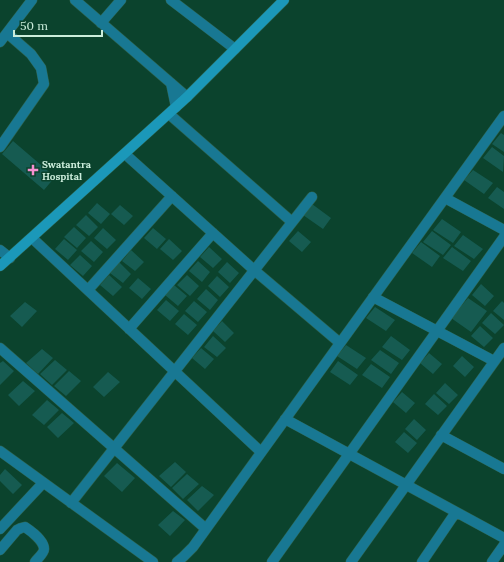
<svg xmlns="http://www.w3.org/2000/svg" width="504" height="562" viewBox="0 0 504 562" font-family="Lora,serif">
<rect width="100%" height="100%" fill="#0b432d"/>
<path fill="#165b51" d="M501 133 504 135V152L492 144Z
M13 141 55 177 44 190 2 154Z
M492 147 504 156 503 172 483 158Z
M473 170 493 183 484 194 464 180Z
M497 187 504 192V209L488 198Z
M97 203 110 214 101 224 88 213Z
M312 204 331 218 323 229 303 215Z
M120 205 133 216 124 225 111 214Z
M86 215 98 227 89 236 76 225Z
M442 219 461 232 453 243 433 230Z
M74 227 86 238 77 248 64 237Z
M103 228 116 240 107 249 94 238Z
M153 228 166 239 157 249 144 238Z
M298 231 311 242 302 252 289 241Z
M432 231 451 245 443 255 423 242Z
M463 235 483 249 474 259 454 246Z
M64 239 77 250 68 260 55 249Z
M169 239 182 251 173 260 160 249Z
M91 241 103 252 94 262 81 251Z
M421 242 440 256 432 267 412 253Z
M209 247 222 259 213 268 200 257Z
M452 247 471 261 463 271 443 258Z
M131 250 144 262 135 271 122 261Z
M80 255 92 266 83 276 70 265Z
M198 261 210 272 202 282 189 271Z
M119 262 131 274 123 283 110 273Z
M227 262 239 273 230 283 218 272Z
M109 275 122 287 113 296 100 285Z
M187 275 199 286 190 296 177 285Z
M217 276 229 287 220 297 208 286Z
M138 278 151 289 142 299 129 288Z
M481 284 494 296 485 306 472 295Z
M174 285 187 296 178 306 165 295Z
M206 289 218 300 210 310 197 299Z
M468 298 487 311 471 332 451 318Z
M166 300 179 311 170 321 157 310Z
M194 301 207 312 198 322 185 311Z
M502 301 504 303V320L493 311Z
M25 302 37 311 22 327 10 316Z
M375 307 395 320 386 331 366 318Z
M491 313 504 325 495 334 482 323Z
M184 314 197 325 188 335 175 324Z
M222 321 234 333 225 342 213 331Z
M480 326 493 338 484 347 471 336Z
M213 336 226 348 217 357 204 347Z
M391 336 410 350 402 360 382 347Z
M346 345 366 358 357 369 337 356Z
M201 348 214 359 205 369 192 358Z
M42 349 53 358 38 374 26 363Z
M380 350 399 363 391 374 371 360Z
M429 353 442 364 433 374 420 363Z
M462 356 474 367 465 377 453 366Z
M55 360 67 370 52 385 40 374Z
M3 361 14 371 0 385V363Z
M338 361 358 375 350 385 330 372Z
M371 364 390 377 382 388 362 375Z
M69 371 81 381 66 396 54 386Z
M108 372 120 382 104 397 93 387Z
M23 381 35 391 19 406 8 395Z
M445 383 458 395 449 404 436 393Z
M402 392 415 403 406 413 393 402Z
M434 394 447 406 438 415 425 404Z
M47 400 59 410 44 425 32 415Z
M62 413 74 423 58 438 47 427Z
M414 419 426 430 417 440 405 429Z
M404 432 417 443 408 453 395 442Z
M175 462 186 472 171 487 159 476Z
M117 463 135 478 122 492 104 476Z
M5 469 22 485 13 494 0 481V475Z
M187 474 199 484 183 499 172 488Z
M202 486 214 495 198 511 187 500Z
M173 511 185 520 170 536 158 525Z"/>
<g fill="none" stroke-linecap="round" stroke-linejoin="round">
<g stroke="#2e624c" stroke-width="11">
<path id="street" d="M75 0 187 97
M171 0 235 49
M101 23 121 0
M0 42 32 0
M171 83 176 107
M169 114 292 222
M0 147 44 84 41 68 31 54 7 33
M125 154 254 270 340 343
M445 198 504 230
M32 238 261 452
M0 250 10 258
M88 290 172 196
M373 297 494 361
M129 329 213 233
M0 348 206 529
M285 419 504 538
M441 435 504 469
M0 451 153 562
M71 503 312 197
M0 529 43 483
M0 550 17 530 21 528 25 527C31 531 44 541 44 549 44 553 38 558 35 562
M177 562 183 557 193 547 504 116
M272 562 504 237
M351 562 504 348
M422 562 456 512
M492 562 504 545"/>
</g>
<g stroke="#2e624c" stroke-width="11">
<path id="secondary" d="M0 266 187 97 284 0"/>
</g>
<use href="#street" stroke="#187893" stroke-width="10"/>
<use href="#secondary" stroke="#1b98b9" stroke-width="10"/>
</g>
<path fill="#f590d1" stroke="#0b432d" stroke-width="1.5" d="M31 164h4v4h4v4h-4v4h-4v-4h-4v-4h4z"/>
<g text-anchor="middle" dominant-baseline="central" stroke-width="3" stroke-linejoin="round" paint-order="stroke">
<g font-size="10" font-weight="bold" fill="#cbeddb" stroke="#0b432d" text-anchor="start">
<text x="42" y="164">Swatantra<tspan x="42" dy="12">Hospital</tspan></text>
</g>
</g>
<path d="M14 30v6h88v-6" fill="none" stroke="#cbeddb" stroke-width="2"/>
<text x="20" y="30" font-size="12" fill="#cbeddb" stroke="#0b432d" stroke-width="3" paint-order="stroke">50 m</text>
</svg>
